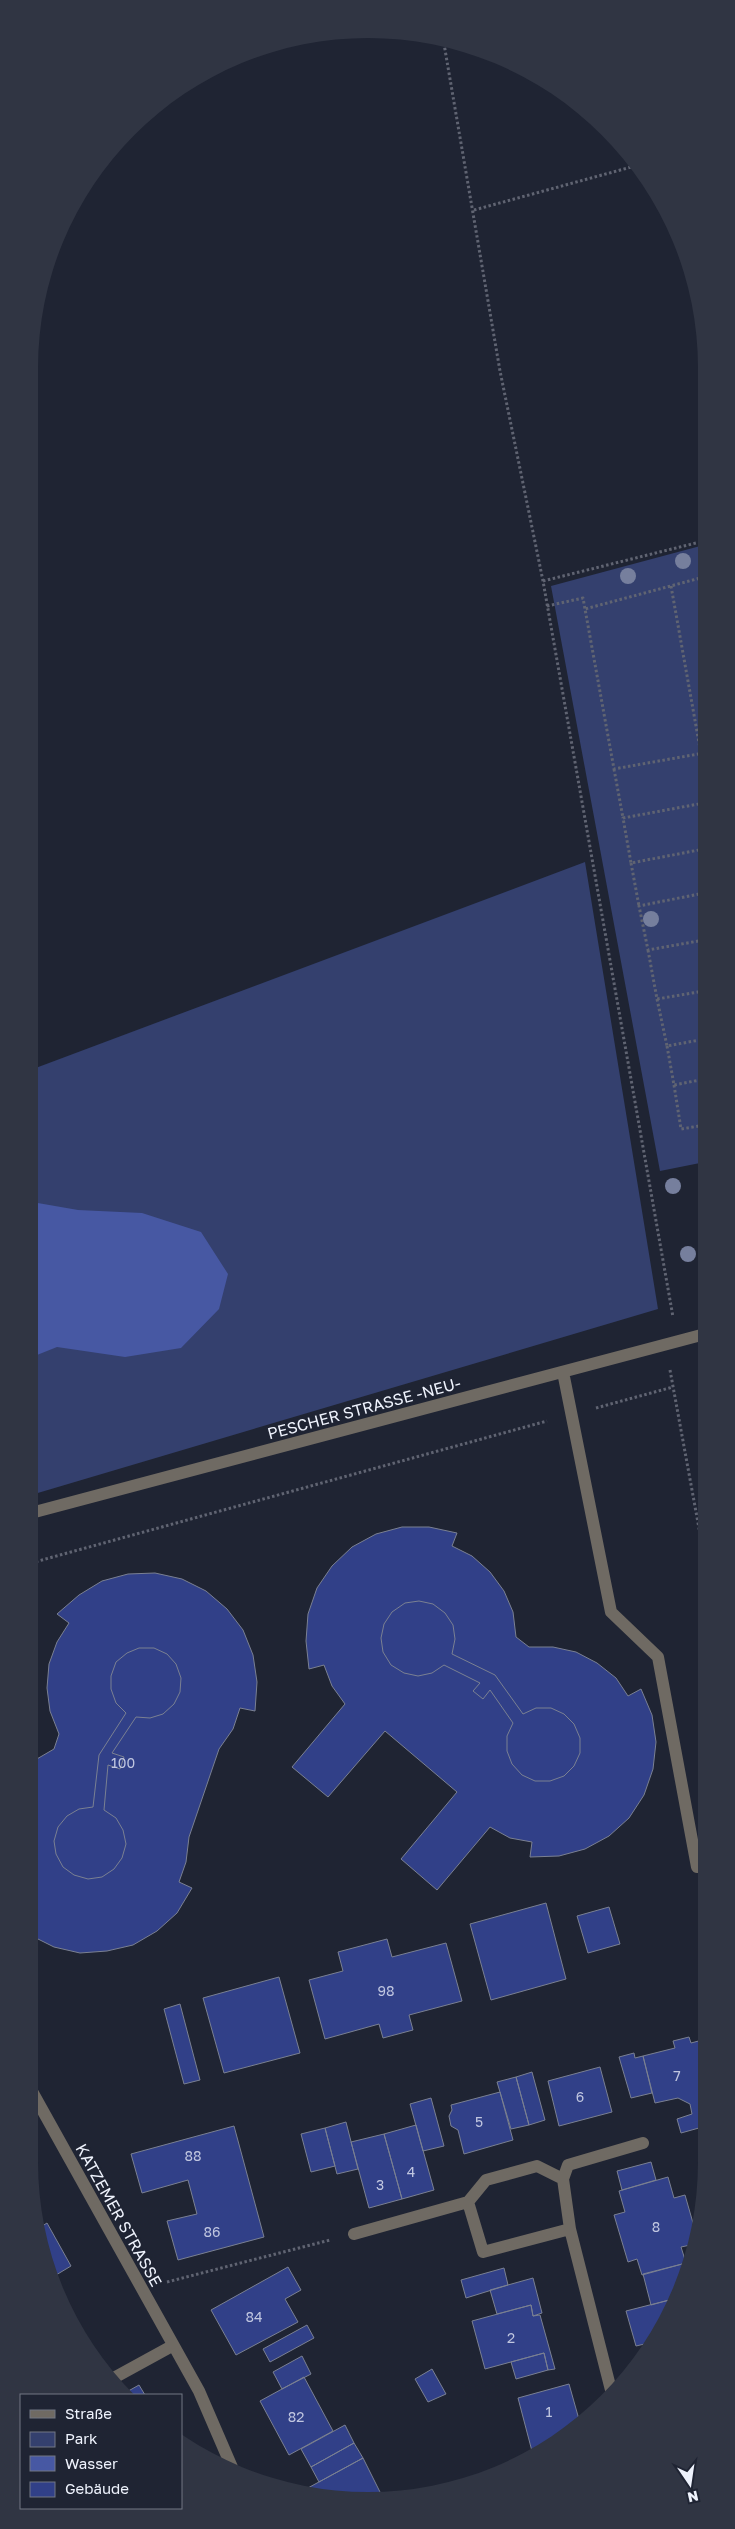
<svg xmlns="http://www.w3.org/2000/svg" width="735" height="2529" viewBox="0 0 735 2529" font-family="'Golos Text',sans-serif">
<rect width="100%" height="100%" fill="#1f2433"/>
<path fill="#34406e" d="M704 545 705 1162 660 1171 551 586Z
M585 862 658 1309 31 1495 33 1069Z"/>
<path fill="#4758a3" d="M32 1202 78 1210 142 1213 201 1232 228 1274 219 1309 181 1348 125 1357 57 1347 32 1357Z"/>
<path fill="#314088" stroke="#7a8092" d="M402 1527H429L457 1533 452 1546 472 1556 490 1572 504 1591 513 1612 516 1637 529 1647H553L576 1652 597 1663 616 1678 628 1696 641 1689 652 1715 656 1742 653 1769 644 1795 629 1818 609 1836 585 1849 559 1856 530 1857 532 1842 510 1838 490 1827 437 1890 401 1859 457 1792 385 1731 328 1797 292 1767 345 1704 332 1686 324 1665 309 1669 306 1641 308 1614 317 1588 332 1566 352 1547 376 1534Z
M155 1573 182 1579 206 1591 227 1609 243 1630 253 1655 257 1682 255 1711 240 1708 233 1729 219 1749 189 1837 186 1862 179 1882 192 1888 177 1913 157 1931 133 1945 107 1951 80 1953 54 1947 30 1935V1763L54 1749 59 1734 50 1711 47 1688 49 1664 57 1642 69 1623 57 1614 79 1595 102 1581 128 1574Z
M419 1601 433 1604 445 1613 453 1625 455 1639 452 1654 495 1675 523 1714 536 1708H551L564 1714 574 1724 580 1738V1753L574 1766 564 1776 550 1781H535L522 1775 512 1764 507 1751V1736L513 1723 490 1690 483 1699 473 1691 480 1683 444 1665 432 1673 418 1676 404 1673 391 1665 383 1652 381 1638 384 1624 392 1612 405 1603Z
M139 1648H154L167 1654 176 1664 181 1678 180 1692 174 1704 163 1714 150 1718 136 1717 112 1753 124 1757 120 1769 108 1765 104 1810 116 1818 123 1830 126 1844 122 1858 114 1869 102 1877 88 1879 74 1875 63 1867 56 1854 54 1841 58 1827 67 1816 79 1809 93 1807 99 1755 126 1713 116 1703 111 1689V1676L116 1662 127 1653Z
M546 1903 566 1979 491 2000 470 1924Z
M609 1907 620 1944 588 1953 577 1916Z
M387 1939 392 1957 446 1943 462 2001 409 2015 413 2030 383 2038 379 2024 325 2039 309 1980 343 1971 338 1952Z
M279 1977 300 2053 224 2073 203 1998Z
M180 2004 200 2080 184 2084 164 2009Z
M689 2037 691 2043 706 2039V2126L681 2133 677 2119 692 2114 690 2104 678 2098 655 2103 643 2056 675 2048 673 2041Z
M634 2053 635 2058 643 2056 652 2093 631 2098 619 2057Z
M600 2067 612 2112 559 2126 548 2081Z
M532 2072 545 2120 529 2125 516 2077Z
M516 2077 529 2125 511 2129 497 2082Z
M500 2092 513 2140 464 2154 458 2130 451 2126 449 2116 452 2110 451 2105Z
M431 2098 444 2146 423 2151 410 2104Z
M346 2122 358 2169 337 2174 325 2128Z
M416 2125 434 2190 402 2199 384 2134Z
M234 2126 264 2237 178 2260 167 2221 197 2214 188 2180 142 2193 131 2154Z
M325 2128 335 2166 311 2172 301 2134Z
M384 2134 402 2199 369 2208 351 2142Z
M651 2162 656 2180 622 2190 617 2171Z
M668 2177 674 2198 685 2195 697 2237 695 2244 681 2247 686 2263 642 2275 637 2259 628 2262 614 2215 625 2212 619 2191Z
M47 2223 71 2266 51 2278 36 2230Z
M686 2263 687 2269 677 2298 651 2305 643 2274Z
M288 2267 301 2290 285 2299 298 2322 236 2355 211 2310Z
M504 2268 508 2285 466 2298 461 2280Z
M533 2278 542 2313 533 2316 531 2305 497 2314 490 2290Z
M677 2298 653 2342 636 2346 626 2311Z
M531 2305 533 2316 540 2315 555 2369 548 2370 544 2353 485 2369 472 2321Z
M307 2325 314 2338 270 2362 263 2349Z
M544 2353 548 2370 516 2379 511 2362Z
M302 2356 311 2374 282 2389 273 2372Z
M432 2369 446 2394 428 2402 415 2379Z
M304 2377 333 2431 289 2455 260 2401Z
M569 2384 580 2423 573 2430 533 2455 518 2398Z
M139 2385 145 2395 123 2394Z
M345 2425 354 2443 311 2467 301 2449Z
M354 2443 363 2458 319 2482 311 2467Z
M363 2458 382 2496 345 2500 308 2493 306 2489Z"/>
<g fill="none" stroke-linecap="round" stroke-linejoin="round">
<path stroke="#606472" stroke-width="3" stroke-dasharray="2.5 2.5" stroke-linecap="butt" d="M443 38 500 371 543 581 673 1317
M474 210 635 166
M704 577 585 609 614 769 704 753
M543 581 704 541
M671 586 701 754
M547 606 583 598 585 609
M614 769 623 818
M704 803 623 818 631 863 704 849
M631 863 639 906
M704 893 639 906 648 950 704 940
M648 950 657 999 704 991
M657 999 667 1046 705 1039
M667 1046 674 1085 705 1079
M674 1085 681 1129 705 1125
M670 1370 705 1561
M596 1408 673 1387
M31 1563 547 1421
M167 2282 330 2240"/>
<path stroke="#6f6a63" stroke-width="12" d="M563 1372 611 1612 658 1657 697 1867
M31 1513 705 1334
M29 2086 199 2391 234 2472
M563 2179 568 2165 643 2143
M570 2229 483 2252 468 2202 486 2180 537 2166 563 2179 570 2229 611 2390
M354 2234 468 2202
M110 2380 172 2346"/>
</g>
<g fill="#767f9d">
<circle cx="683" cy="561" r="8"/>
<circle cx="628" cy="576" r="8"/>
<circle cx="651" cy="919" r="8"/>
<circle cx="673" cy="1186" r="8"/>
<circle cx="688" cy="1254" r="8"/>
</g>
<g text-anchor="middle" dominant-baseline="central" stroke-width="4.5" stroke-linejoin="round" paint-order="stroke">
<g font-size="14" fill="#c0c6e0">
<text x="123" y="1762">100</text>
<text x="386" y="1990">98</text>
<text x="677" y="2075">7</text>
<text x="580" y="2096">6</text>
<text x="479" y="2121">5</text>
<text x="193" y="2155">88</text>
<text x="411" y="2171">4</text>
<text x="380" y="2184">3</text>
<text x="656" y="2226">8</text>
<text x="212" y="2231">86</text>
<text x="254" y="2316">84</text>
<text x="511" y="2337">2</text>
<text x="549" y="2411">1</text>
<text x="296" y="2416">82</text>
</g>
<g font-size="16" fill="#eff3fd" stroke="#1f2433">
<text transform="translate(364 1408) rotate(-15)">PESCHER STRASSE -NEU-</text>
<text transform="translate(119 2215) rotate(61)">KATZEMER STRASSE</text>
</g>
</g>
<path d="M0 0H735V2529H0ZM368 38H368A330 330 0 0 1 698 368V2162A330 330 0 0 1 368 2492H368A330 330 0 0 1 38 2162V368A330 330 0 0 1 368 38Z" fill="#303543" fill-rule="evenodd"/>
<rect x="20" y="2394" width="162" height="115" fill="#1f2433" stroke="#727784"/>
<rect x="30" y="2410" width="25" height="8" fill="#6f6a63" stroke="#727784"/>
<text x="65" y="2419" font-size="15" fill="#eff3fd">Straße</text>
<rect x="30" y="2432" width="25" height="15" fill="#34406e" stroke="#727784"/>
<text x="65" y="2444" font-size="15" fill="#eff3fd">Park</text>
<rect x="30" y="2456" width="25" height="15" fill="#4758a3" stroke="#727784"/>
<text x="65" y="2469" font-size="15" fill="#eff3fd">Wasser</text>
<rect x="30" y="2482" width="25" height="15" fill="#314088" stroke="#727784"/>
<text x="65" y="2494" font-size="15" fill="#eff3fd">Gebäude</text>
<g transform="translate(690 2484) rotate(167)" stroke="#1f2433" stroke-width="4" paint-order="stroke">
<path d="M0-4L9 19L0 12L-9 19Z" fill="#eff3fd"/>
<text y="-8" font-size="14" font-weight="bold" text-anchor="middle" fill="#eff3fd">N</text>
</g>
</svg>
